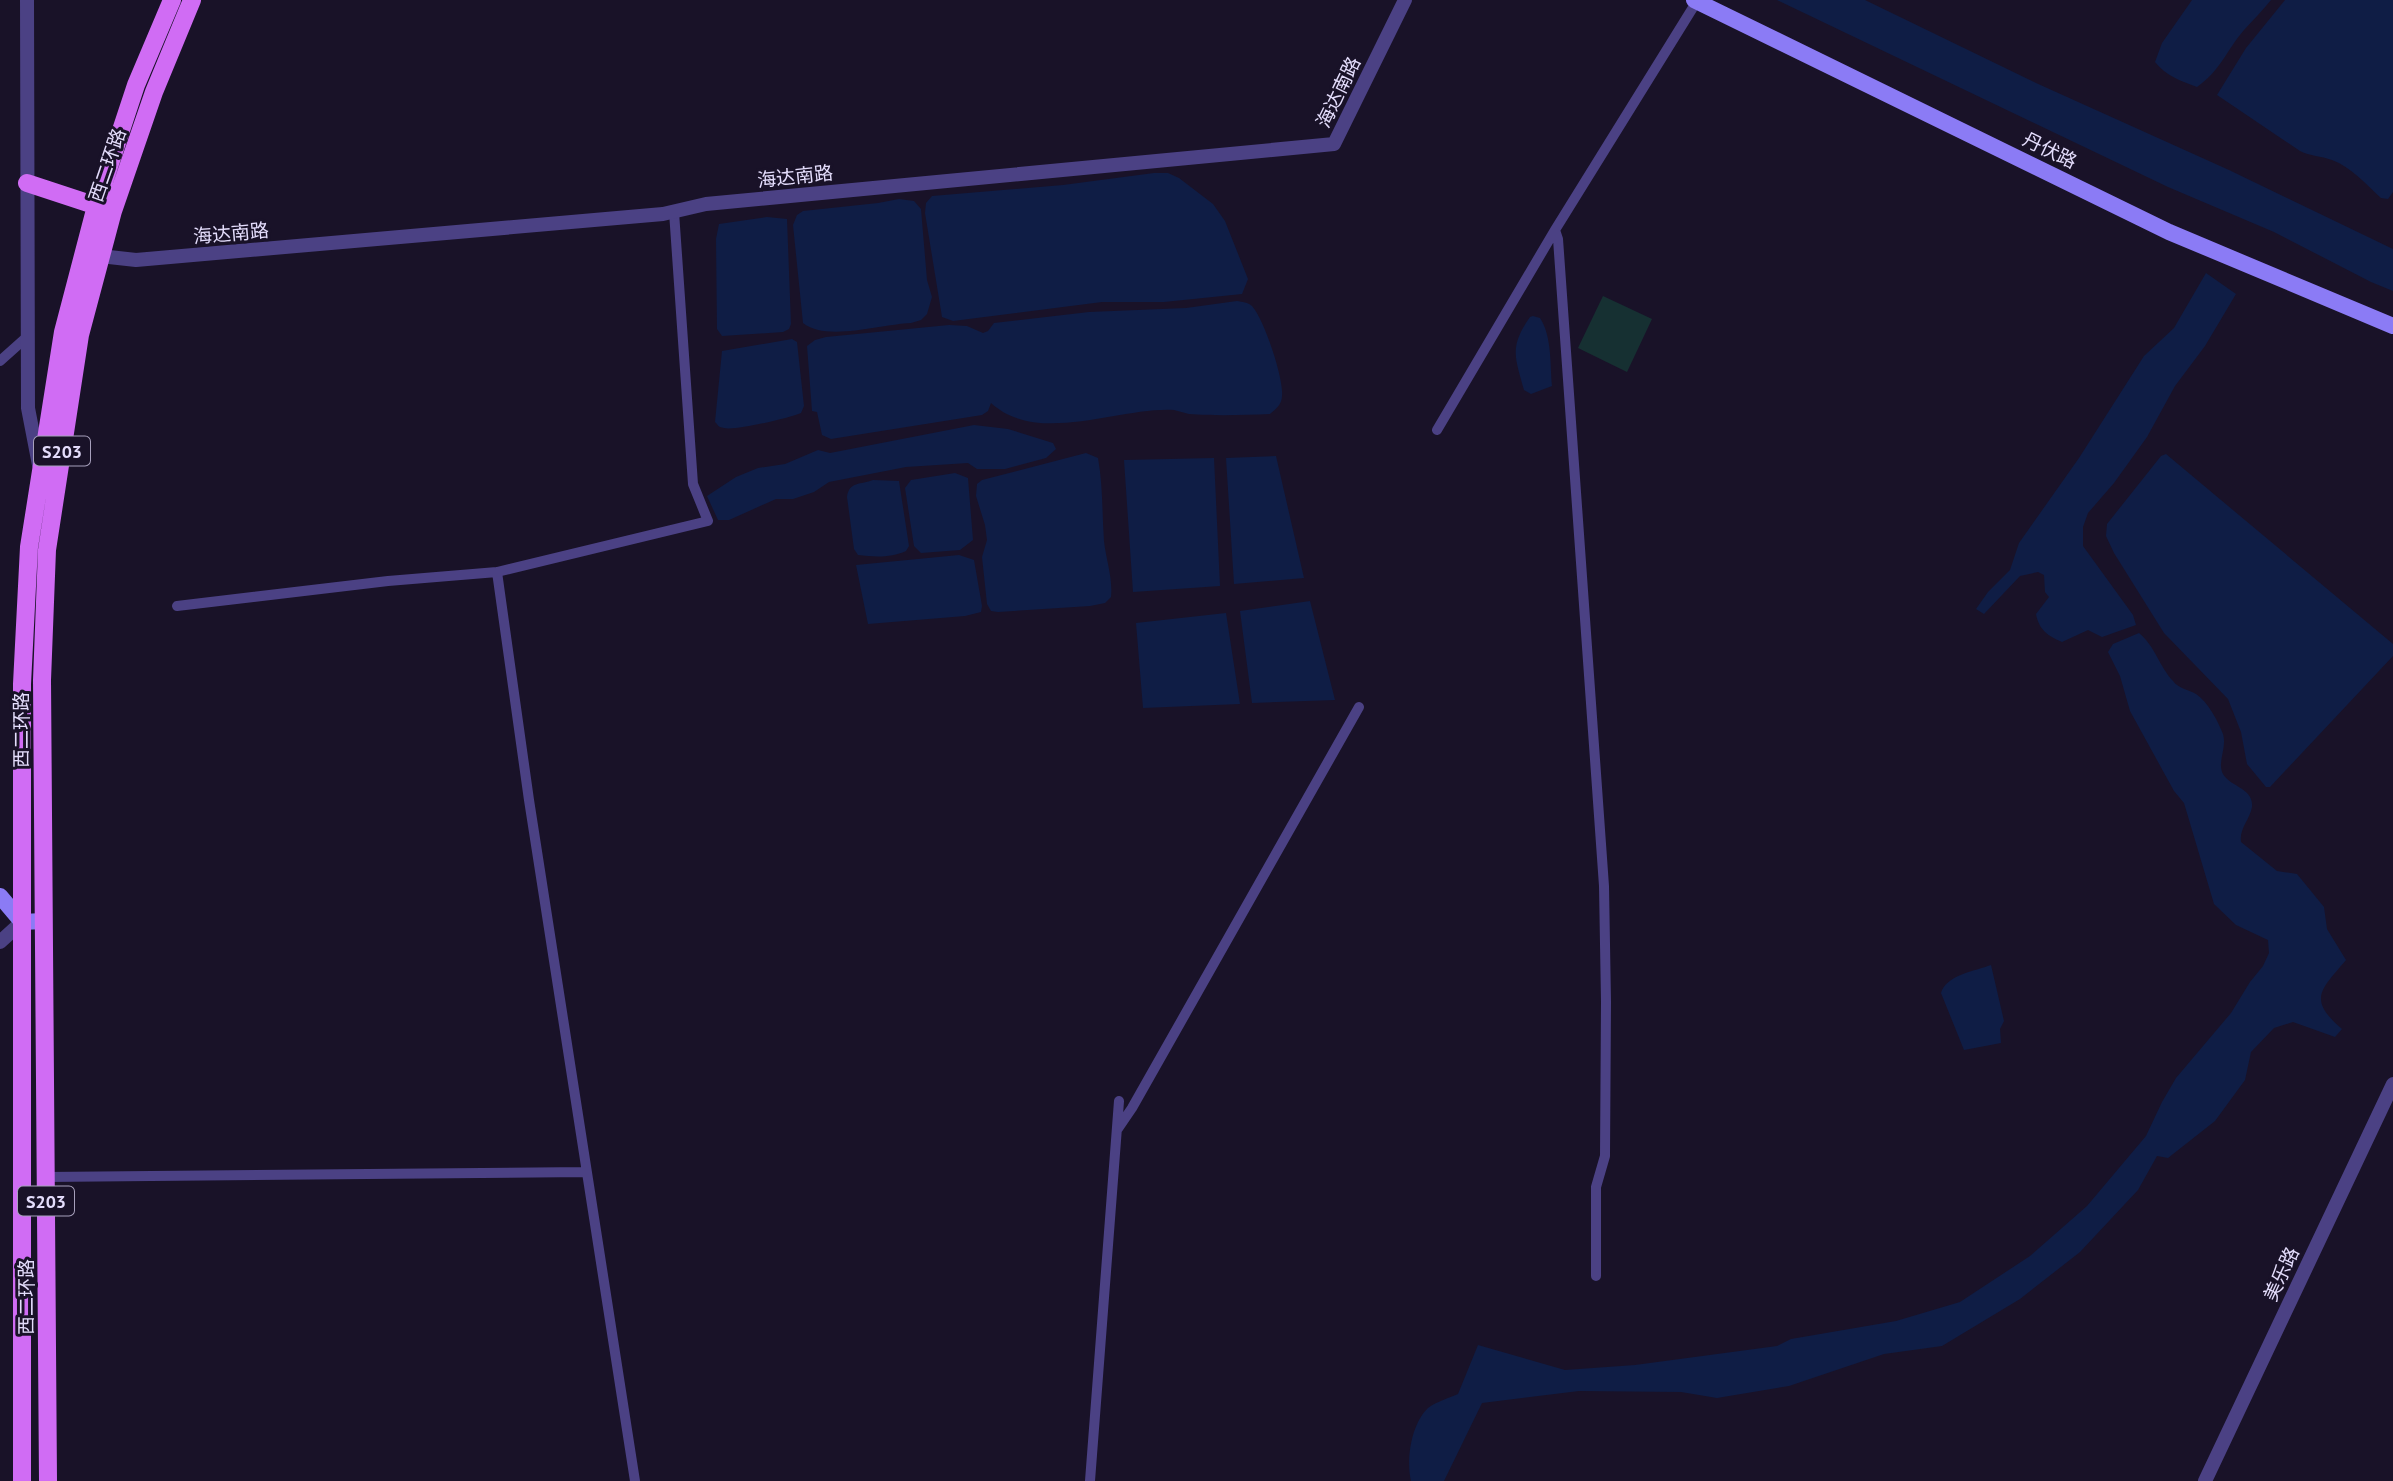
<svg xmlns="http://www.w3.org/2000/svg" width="2393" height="1481" viewBox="0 0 2393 1481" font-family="'PT Sans','Noto Sans SC',sans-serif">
<rect width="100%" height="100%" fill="#191228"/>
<path fill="#163032" d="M1603 296 1652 319 1627 372 1578 348Z"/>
<path fill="#0f1d45" d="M1777 0H1865L2036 83 2229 170 2393 249V291L2371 282 2274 232 2168 187Z
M2192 0H2271C2262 11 2253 20 2244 30 2226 51 2221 70 2197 87 2181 81 2166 76 2155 62L2162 43Z
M2285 0H2393V192L2388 199 2381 198C2366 184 2351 167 2332 160 2321 156 2310 156 2300 151L2217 95 2246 48Z
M1154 173H1168L1179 178 1213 204 1225 221 1248 279 1242 294 1164 302H1102L953 321 942 317 925 213 926 203 932 196 1063 185Z
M899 199 914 201 921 209 927 280 932 297 927 314 921 320 911 323C882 324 826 342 803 323L793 225 797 215 803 211 878 203Z
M767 217 787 219 791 324 789 329 783 332 722 336 717 329 716 239 719 224Z
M2206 273 2236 294 2205 346 2175 386 2147 437 2114 483 2088 513 2083 527V546L2133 615 2136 625 2102 637 2088 630 2062 642C2048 636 2039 630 2036 614L2049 597 2045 592 2044 575 2038 572 2020 576 1984 614 1976 609 1988 592 2010 570 2019 543 2079 458 2144 356 2174 328Z
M1237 301C1242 302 1248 302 1252 306 1264 319 1284 379 1282 396 1282 404 1276 409 1270 414 1244 415 1216 416 1189 414 1184 413 1179 411 1174 410 1118 407 1038 446 991 403L988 411 982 415 831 439 822 435 817 412 812 411 807 346 815 340 826 337 949 325 967 326 983 333 988 331 994 323 1089 312 1186 308Z
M1533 316 1540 318C1552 336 1550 364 1552 386L1531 394 1524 390C1515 357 1509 347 1530 317Z
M792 339 797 342 804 406 801 413C789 418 735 431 724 428 718 427 719 426 715 422L722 351Z
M974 425 1008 429 1053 443 1056 449 1046 458 1005 469H977L968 463 906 467 829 482 814 492 793 499H776L729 520H718L707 496 736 477 758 468 785 464 818 450 830 453Z
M1086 453 1098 458C1103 486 1102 513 1104 541 1106 560 1113 578 1111 597L1105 603 1090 606 998 612 991 611 987 604 982 557 987 540 985 525 976 496 977 484 982 480Z
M2166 454 2393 644V656L2270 787H2266L2247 764 2241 732 2228 699 2164 633 2114 553 2106 536 2107 524 2161 456Z
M1276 456 1304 578 1234 584 1226 458Z
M1214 458 1220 586 1133 592 1124 460Z
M955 473 968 478 973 540 960 550 921 553 914 546 905 488 911 480Z
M873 480 899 481 909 546 906 551C891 558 874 557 858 555L854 549 847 497C849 481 861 485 873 480Z
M959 555 974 560 982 606 981 612 965 616 868 624 856 565Z
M1310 601 1335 700 1252 703 1240 611Z
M1226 613 1240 704 1143 708 1136 623Z
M2139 633C2155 646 2159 666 2173 681 2178 688 2189 690 2196 694 2208 702 2218 721 2223 734 2227 747 2218 760 2222 772 2228 787 2254 787 2252 807 2250 819 2239 829 2241 842L2277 871 2297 874 2324 907 2327 929 2346 960C2321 990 2307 999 2342 1029L2335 1037 2293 1022 2274 1028 2251 1052 2245 1080 2215 1121 2168 1158 2157 1156 2138 1190 2080 1252 2020 1299 1942 1346 1884 1354 1789 1386 1717 1398 1681 1392 1579 1391 1482 1403 1444 1481H1411C1406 1460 1411 1424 1428 1408 1436 1402 1449 1398 1458 1394L1478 1345 1565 1370 1635 1365 1777 1346 1791 1339 1896 1321 1960 1302 2030 1256 2087 1206 2146 1136 2162 1102 2176 1078 2231 1013 2250 982 2263 966 2269 953 2268 940 2236 925 2214 904 2184 803 2174 791 2130 711 2120 676 2108 652 2113 644Z
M1991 965 2004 1021 2000 1029 2001 1043 1964 1050 1941 993C1946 975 1975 971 1991 965Z"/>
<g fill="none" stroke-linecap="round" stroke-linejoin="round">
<path stroke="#4b4184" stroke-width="10" d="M1555 230 1558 239 1604 886 1606 1002 1605 1156 1596 1187V1276
M0 361 28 336
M1437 430 1555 230 1697 1
M497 572 529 800 635 1481
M177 606 388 581 497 572 708 521 693 484 674 212
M1117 1130 1132 1108 1359 707
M46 1177 587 1172
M1090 1481 1119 1101"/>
<path stroke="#4b4184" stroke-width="14" d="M27 0 28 408 39 465
M100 256 136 260 663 214 706 204 1334 144 1405 0
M0 942 22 922
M2205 1481 2393 1084"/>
<path stroke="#8b7bf5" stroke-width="16" d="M1694 0 2169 232 2393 326
M0 896 22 922 43 921"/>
<path stroke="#d06cf4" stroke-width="18" d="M27 183 106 209
M22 1481V684L29 547 63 332 96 206 136 85 172 0
M48 1481 42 680 47 550 80 335 113 211 154 92 192 0"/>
</g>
<g text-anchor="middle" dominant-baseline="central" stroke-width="6" stroke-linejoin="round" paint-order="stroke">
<g fill="#191228" stroke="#a7a0bc" stroke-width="2">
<rect x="34" y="436.5" width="56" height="29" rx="5"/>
<rect x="18" y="1186.5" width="56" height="29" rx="5"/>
</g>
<g font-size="18" font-weight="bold" fill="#e4ddfc">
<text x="62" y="451">S203</text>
<text x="46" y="1201">S203</text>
</g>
<g font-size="19" fill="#e4ddfc" stroke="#191228">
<text transform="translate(1338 92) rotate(-64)">海达南路</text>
<text transform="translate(2050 150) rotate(26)">丹伏路</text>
<text transform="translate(107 165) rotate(-71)">西二环路</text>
<text transform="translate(795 176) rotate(-6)">海达南路</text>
<text transform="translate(231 233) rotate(-5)">海达南路</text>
<text transform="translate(21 730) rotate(-90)">西二环路</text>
<text transform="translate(2281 1274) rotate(-65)">美乐路</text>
<text transform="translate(26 1297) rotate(-90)">西二环路</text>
</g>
</g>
</svg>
